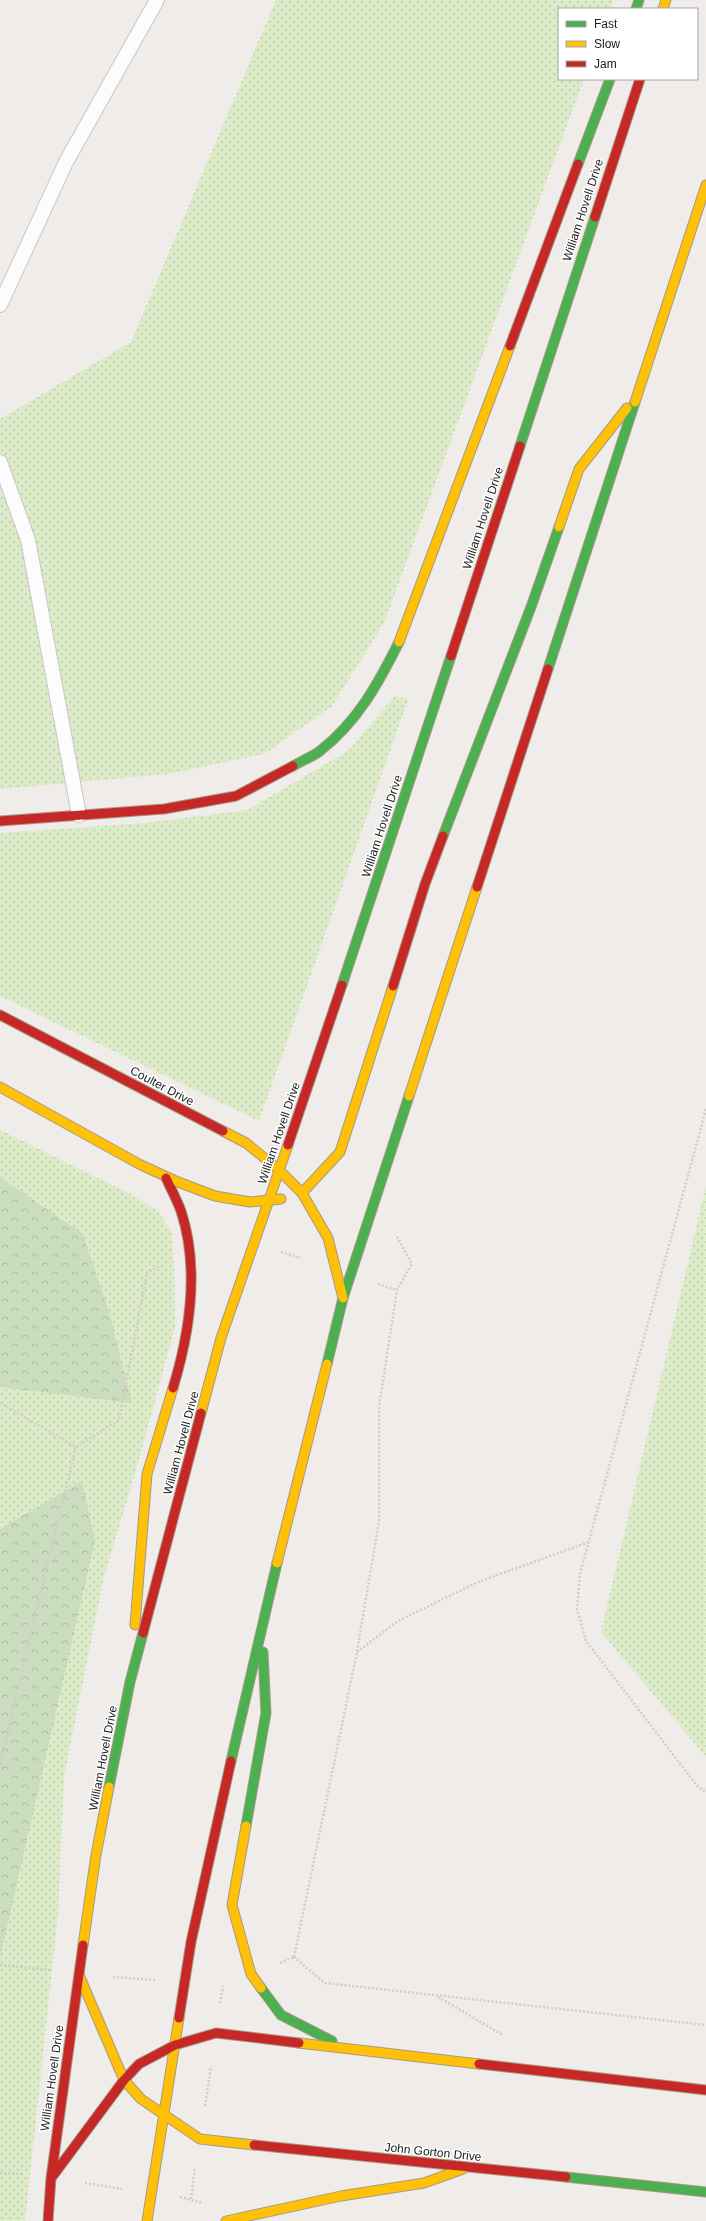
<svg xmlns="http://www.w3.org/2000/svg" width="706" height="2221" viewBox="0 0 706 2221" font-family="Arial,sans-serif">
<defs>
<pattern id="grass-dots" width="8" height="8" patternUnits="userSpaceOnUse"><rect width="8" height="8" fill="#dcebc8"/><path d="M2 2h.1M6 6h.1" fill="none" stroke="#bcc9ac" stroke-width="1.8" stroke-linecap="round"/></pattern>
<pattern id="forest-crowns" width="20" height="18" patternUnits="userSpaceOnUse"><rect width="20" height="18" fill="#caddbe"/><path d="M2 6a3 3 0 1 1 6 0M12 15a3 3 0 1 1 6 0" fill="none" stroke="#adbda3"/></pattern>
</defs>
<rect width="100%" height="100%" fill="#efece9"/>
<path fill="url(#grass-dots)" d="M276 0H613L610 9H559V79H584L384 623 332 706 264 754 168 774 0 789V419L131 342Z
M395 696 408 700 259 1121 0 996V833L144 823 247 810 348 751Z
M0 1130 130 1194 158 1211 172 1234 174 1265 175 1327 140 1456 104 1577 64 1777 58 1915 25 2221H0Z
M706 1186V1757L601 1632Z"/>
<path fill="url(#forest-crowns)" d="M0 1177 83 1234 109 1312 132 1403 0 1387Z
M82 1481 95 1540 0 1958V1529Z"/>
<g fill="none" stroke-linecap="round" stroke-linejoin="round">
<g stroke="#c7c6c5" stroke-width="16">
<path id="lane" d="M0 305 66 162 157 0
M0 462 28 540 79 815"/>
</g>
<g stroke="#a69a85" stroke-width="11">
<path id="fast" d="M636 9 639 0
M578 164 610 79
M520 446 595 217
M548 669 635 402
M293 766C301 761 312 757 320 751 358 721 378 684 399 642
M443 836 531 607 559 527
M342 985 451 656
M327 1364 343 1298 409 1096
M231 1761 277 1563
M109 1787 130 1682 143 1633
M246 1826 266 1713 263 1652
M261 1988 281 2015 332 2041
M566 2177 706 2192"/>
</g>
<g stroke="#a69a85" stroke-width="11">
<path id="slow" d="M663 9 666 0
M635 402 706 185
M559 527 579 469 627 408
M399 642 510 346
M0 1087 139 1164 178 1182 215 1196 250 1202 281 1199
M409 1096 477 887
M223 1131 246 1143 278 1169 302 1193 328 1238 343 1298
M302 1193 340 1152 393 986
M201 1413 221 1338 288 1145
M277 1563 327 1364
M135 1625 147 1474 173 1388
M246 1826 232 1905 251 1974 261 1988
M83 1945 96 1855 109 1787
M79 1975 124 2080 141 2099 200 2139 254 2145
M299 2043 479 2064
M147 2221 179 2018
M226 2221 341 2196 424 2183 463 2169"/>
</g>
<g stroke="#a69a85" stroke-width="11">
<path id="jam" d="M595 217 640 79
M510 346 578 164
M451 656 520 446
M0 821 164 809 236 796 293 766
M477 887 548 669
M393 986 425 884 443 836
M0 1015 223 1131
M288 1145 342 985
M166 1178C171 1189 177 1200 181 1211 200 1269 190 1332 173 1388
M143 1633 201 1413
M179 2018 191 1942 231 1761
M479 2064 706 2090
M254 2145 566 2177
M52 2177 124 2080 139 2064 175 2045 216 2033 299 2043
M48 2221 51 2178 83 1945"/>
</g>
<path stroke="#d8c9c8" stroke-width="2.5" stroke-dasharray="2 2" stroke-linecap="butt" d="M706 1109 580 1574 577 1609 586 1641 698 1787 706 1792
M281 1252 301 1258
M378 1284 397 1290
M0 1403 76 1447 21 1672 0 1768
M76 1447 119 1420 147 1273 160 1266
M357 1652 398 1621 478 1582 589 1542
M294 1957 357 1652 379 1521V1407L397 1290 412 1264 396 1235
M294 1957 325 1983 706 2025
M280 1963 294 1957
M0 1965 50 1970
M113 1977 156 1980
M438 1997 503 2035
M220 2003 223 1986
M205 2106 211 2066
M0 2173 21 2174
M85 2183 122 2189
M180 2197 203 2203
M191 2199 195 2168"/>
<use href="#lane" stroke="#fdfcfc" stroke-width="14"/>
<use href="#fast" stroke="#4caf50" stroke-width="9"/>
<use href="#slow" stroke="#ffc107" stroke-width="9"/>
<use href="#jam" stroke="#c62828" stroke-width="9"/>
</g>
<g text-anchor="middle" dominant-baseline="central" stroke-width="3" stroke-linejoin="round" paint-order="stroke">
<g font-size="12" fill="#202020" stroke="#fff">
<text transform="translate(583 210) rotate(-72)">William Hovell Drive</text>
<text transform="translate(483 518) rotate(-72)">William Hovell Drive</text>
<text transform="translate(382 826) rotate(-72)">William Hovell Drive</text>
<text transform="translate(162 1086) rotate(28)">Coulter Drive</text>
<text transform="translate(279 1133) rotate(-71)">William Hovell Drive</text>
<text transform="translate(181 1443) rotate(-75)">William Hovell Drive</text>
<text transform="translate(103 1758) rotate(-79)">William Hovell Drive</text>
<text transform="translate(52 2078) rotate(-82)">William Hovell Drive</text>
<text transform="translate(433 2152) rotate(6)">John Gorton Drive</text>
</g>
</g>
<rect x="558" y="8" width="140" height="72" fill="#ffffff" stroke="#a6a6a6"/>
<rect x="566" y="21" width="20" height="6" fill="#4caf50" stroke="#a6a6a6"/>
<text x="594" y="28" font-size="12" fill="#202020">Fast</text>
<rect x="566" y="41" width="20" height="6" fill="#ffc107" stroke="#a6a6a6"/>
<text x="594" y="48" font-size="12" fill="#202020">Slow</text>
<rect x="566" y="61" width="20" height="6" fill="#c62828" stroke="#a6a6a6"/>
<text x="594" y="68" font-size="12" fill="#202020">Jam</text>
</svg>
